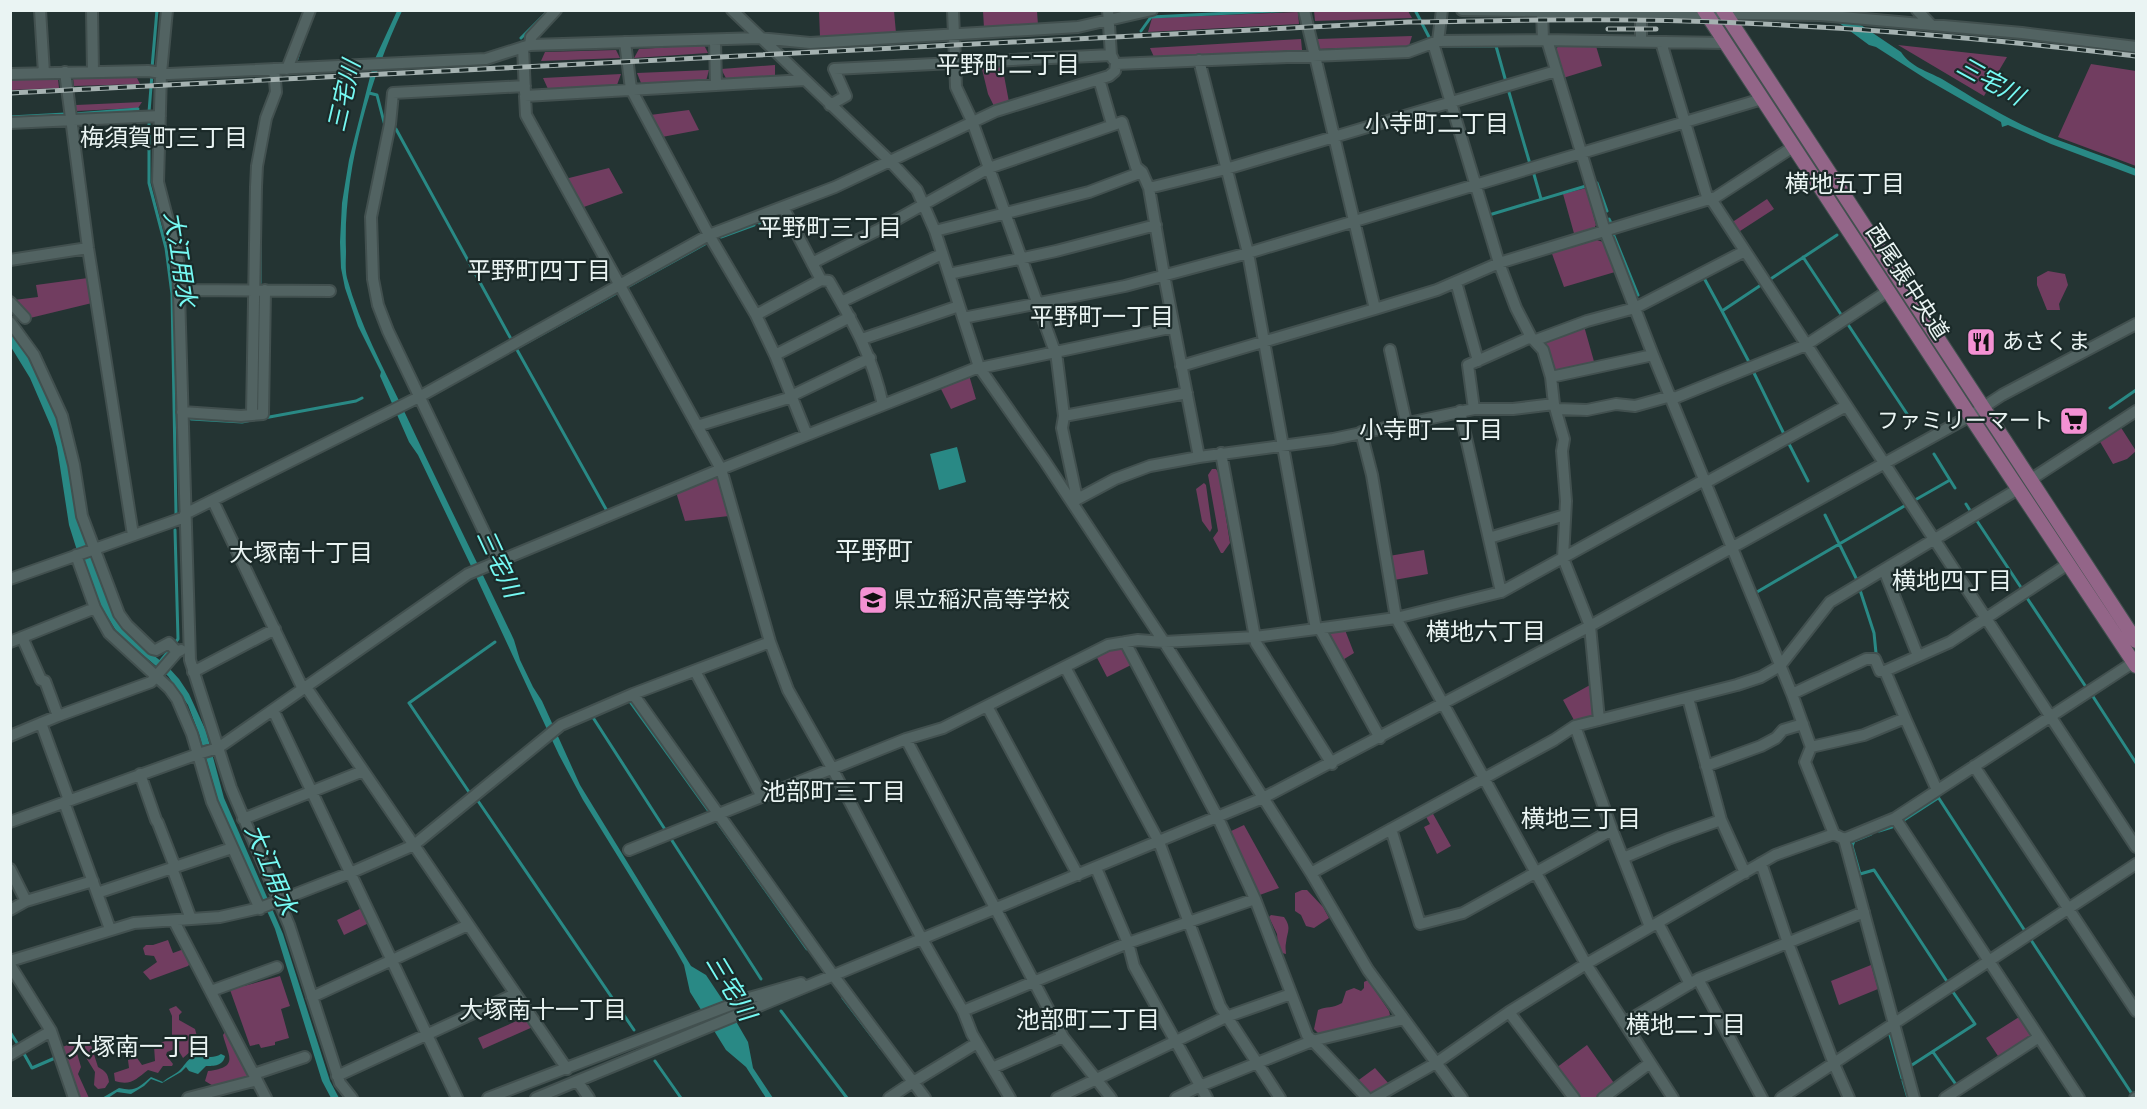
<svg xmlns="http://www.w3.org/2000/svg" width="2147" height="1109" viewBox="0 0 2147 1109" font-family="'Alegreya Sans','Noto Sans JP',sans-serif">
<rect width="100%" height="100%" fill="#243433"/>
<path fill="#713d60" d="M819 11H894L896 33 820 37Z
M983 11H1037L1038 25 984 28Z
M1314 11H1408L1412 18 1315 21Z
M1298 12 1299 24 1148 32 1152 18Z
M1412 36 1409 46 1318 49 1317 39Z
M1301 39 1302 50 1154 57 1150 48Z
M704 45 708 53 634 58 639 49Z
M1559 45 1596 46 1602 66 1563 78 1554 52Z
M1898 45 2007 57 1984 96Z
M616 50 620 58 541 61 545 52Z
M2091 64 2136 71V166L2058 137Z
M775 65V77L727 80 721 69Z
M981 65H1002L1009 102 994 106 988 94Z
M709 70 706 81 641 83 637 73Z
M621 74 617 85 548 89 543 78Z
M136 76 140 84 74 86 73 78Z
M58 79 59 88 11 90V80Z
M142 102 138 108 76 111V105Z
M689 110 699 130 662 137 650 115Z
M609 168 623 193 581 208 565 179Z
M1586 188 1596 225 1592 232 1575 237 1563 194Z
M1767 199 1774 209 1737 233 1731 223Z
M1594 239 1603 242 1615 272 1564 287 1551 251Z
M2048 271 2065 274 2068 285 2059 304 2060 310H2047L2037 285V277Z
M88 278 92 303 30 318 14 300 38 297 36 285Z
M1584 326 1595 365 1555 374 1542 341Z
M969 375 976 399 951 409 941 389 944 385Z
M2120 426 2136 451 2127 459 2113 464 2099 440Z
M1212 469H1216L1219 474 1230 543 1223 553H1221L1213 538 1218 531 1208 475Z
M716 476 721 479 729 516 685 521 676 492Z
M1204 483 1206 485 1212 528 1210 532 1202 521 1196 489Z
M1424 550 1428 574 1394 580 1389 556Z
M1345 630 1354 653 1341 661 1326 635 1328 631Z
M1109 647H1123L1133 664 1107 677 1095 654Z
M1590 685 1593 690 1595 716 1575 722 1563 700Z
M1432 812 1451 846 1437 854 1424 827 1430 824 1425 815Z
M1244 825 1279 888 1257 896 1229 832Z
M1302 890H1307L1323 907 1329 918 1314 928 1306 926 1301 915 1295 911V893Z
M364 907 371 922 344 935 337 920Z
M1271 915 1284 917C1292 928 1287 932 1286 943 1285 947 1286 951 1286 954L1282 953 1278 945 1277 934 1269 917Z
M168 940 173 953 184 949 191 962 188 966 150 980 143 972 157 962 154 956 145 955 143 948 146 945H153Z
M1871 965 1878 989 1839 1005 1831 981Z
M280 976 290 1006 281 1009 289 1038 275 1042V1045L261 1048 259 1044 250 1046 229 987 242 982 244 986Z
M1368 980 1389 1011 1390 1015 1386 1019 1320 1035 1314 1029 1318 1010C1327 1006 1332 1009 1342 1003L1346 991 1354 988 1361 991 1364 988V982Z
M176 1006 182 1012 179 1015V1020L195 1029 199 1044 183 1058 177 1048 167 1052 166 1055 173 1064 172 1066H163L158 1073 148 1070C136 1079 131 1086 115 1081L114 1073 129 1068 128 1060 137 1058 142 1065 155 1061 154 1046 172 1038V1016L169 1009Z
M528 1016 535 1026 483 1049 478 1038Z
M2019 1017 2032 1035 2030 1039 2000 1059 1986 1038Z
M225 1032 228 1033 250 1075 249 1078 215 1087 205 1081 208 1071C240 1067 228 1056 223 1035Z
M85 1041 91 1045 98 1067C105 1071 108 1073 109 1082L105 1088 98 1089 94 1085 95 1072 85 1056Z
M74 1043 81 1067 78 1074 89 1098H79L62 1047Z
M1587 1045 1616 1086 1599 1098H1579L1556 1068Z
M1375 1068 1389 1084 1372 1094H1368L1356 1082Z"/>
<path fill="#298985" d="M397 11H402C369 81 343 173 346 251 346 259 345 270 347 278 360 325 383 367 404 411 440 488 478 564 514 640L520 660 533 687 542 701 580 785 691 966 706 975 730 1011 748 1042 753 1068 773 1098H766L746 1067 726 1050 690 992 684 965 675 949 583 800 559 755 472 568 418 455 409 442 380 376 381 372 358 326 345 288 341 268 340 242 342 203 349 160 374 61Z
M1823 11H1840L1901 52C1911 67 1927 71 1942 79 1978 101 2015 124 2055 139 2082 149 2109 158 2136 169V176L2051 144 2008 125 2002 127 2001 122 1926 79 1876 47 1869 45Z
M10 327 26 348 51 395 97 570 115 615 139 643 169 668 179 679 189 694 206 731 224 798 283 934 330 1081 339 1098H331L322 1081 275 929 218 800 199 734 188 705 168 676 118 634 102 608 83 561 80 560 69 525 57 447 52 429 30 378 11 347Z
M957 447 966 482 939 490 930 454Z
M221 1054 225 1056C223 1066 214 1066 206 1066L198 1074 189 1071 186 1067 181 1072 162 1083 151 1079 144 1086 131 1094 117 1092 108 1098H102L119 1088C136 1092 139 1087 151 1077L163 1082C168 1077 174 1075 179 1071 184 1067 186 1060 193 1057 202 1053 210 1061 221 1054Z"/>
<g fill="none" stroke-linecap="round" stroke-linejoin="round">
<path stroke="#298985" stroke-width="3" d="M1415 10 1429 37
M1141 31 1151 17 1293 10
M521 38 547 12
M1441 46H1496L1506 82
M297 59 300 49
M152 68 157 10
M1508 89 1530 164
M369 93 377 95 385 126
M149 112 152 74
M75 114 138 109
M10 117 65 114
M149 119V183L166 248 172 294 176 514
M396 129 511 339
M1533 171 1541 199
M1597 183 1607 211
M1489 215 1586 186
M1609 219 1611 223
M759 223 777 216
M1614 236 1638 295
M721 237 754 225
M1803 257 1842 316
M1702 279 1704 278 1722 311
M1769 280 1837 235
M260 283V241
M629 286 705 244
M1847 323 1913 423
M516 348 607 511
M517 348 615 294
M1749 362 1722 311 1761 285
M1753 371 1784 434
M2110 408 2136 390
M258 410 259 300
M264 418 356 401 362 398
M191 419 242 422 252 420
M1788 442 1808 481
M1950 480 1955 488
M1915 500 1950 480 1934 454
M1966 504 1971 512
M1825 515 1857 580
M1977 521 2022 589
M1860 590 1874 633 1876 653
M1757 592 1906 505
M2027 598 2086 687
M159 663 178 639 175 530
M2092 695 2136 763
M628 700H629L711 814
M592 716 666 831
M471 795 409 703 495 642
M1938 797 2025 931
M476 798 634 1030
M716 820 807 949
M1904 820 1938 798
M1879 831 1892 827
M1871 834 1854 841 1852 846 1860 874 1874 870 1948 983
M671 839 761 979
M2031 940 2132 1094
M843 998 881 1048
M781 1011 847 1098
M10 1032 19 1046
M1890 1035 1902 1078
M23 1052 32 1068 55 1058
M1933 1052 1957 1086
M655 1061 681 1098
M1912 1065 1975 1024 1953 992
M1903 1081 1908 1098"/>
<g stroke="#42504f" stroke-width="14">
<path id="minor" d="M40 10 44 73
M92 10 93 72
M167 10 161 73 158 182 178 260 190 660 231 788 289 925 340 1083 352 1098
M732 10 889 160 917 190 935 231 979 367 1044 460 1164 642 1311 873 1368 970 1462 1098
M953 10 956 87 972 121 1055 352
M1108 10 1111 55 1113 59
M1304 10 1375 309
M1462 10 1820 15 2022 33 2136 47
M1917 10 1931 25
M1542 11 1543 40
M715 40 716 85
M1547 40 1605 231 1653 355 1792 694 1811 747 1805 762 1834 834
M1438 41 1442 10
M1641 41V11
M625 42 631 89 709 235 756 315 775 355 807 435
M1661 42 1708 200
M1433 43 1499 263 1516 308 1531 337 1543 350 1551 377 1554 404 1564 439 1562 451 1566 501 1563 558 1590 626 1599 720
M530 45 531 37 556 10
M523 47 525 93
M1199 60 1248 253 1316 629
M1116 64 1408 52 1438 41 1543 40 1725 43
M287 69 310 10
M65 72 88 248 133 535
M10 74 148 71 169 74 486 59 530 45 760 38 810 43 1078 27 1152 10
M1099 79 1112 124
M805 80 525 96 526 115 721 469 770 642 788 690 832 768 922 939 963 1011 972 1034 1010 1098
M830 105 846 96 834 69 1111 55
M10 123 160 116
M1149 188 1226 169 1556 71
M1711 199 2136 847
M935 231 1089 192 1142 172
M10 260 88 248
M812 263 878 230 989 168 1122 122 1136 167 1142 172 1149 188 1164 275 1199 457
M949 274 1056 251 1156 225
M821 280 829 281C854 324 872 355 883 405
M1456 282 1478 361
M179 290 330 291
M10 302 25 318
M841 302 942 254
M756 315 821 280 783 207
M963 318 1125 286 1248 253 1762 99
M10 322 34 355 62 416 74 465 82 516 119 614 127 625 152 649 156 650 169 643 177 652
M862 339 959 306
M1536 340 1587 321 1635 308 1745 251
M1390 350 1406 422
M1056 352 1064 416 1062 428 1077 499
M775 355 850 317
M1181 366 1375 309 1437 290 1499 263 1716 197 1793 147
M980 368 1174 327
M1551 377 1653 355
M791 396 870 358
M1672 399 1806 345 1888 291
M1474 409 1468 365 1531 337
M1557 409 1587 410 1616 404 1635 406 1671 396
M1460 411 1501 592
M182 412 241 416 252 415 256 187 257 166 266 118 276 92 274 69
M252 415 263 414 265 290
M1064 416 1187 393
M697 426 792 397
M1361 432 1372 475 1396 618 1586 964 1673 1098
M1221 453 1256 643 1332 764
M2030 480 2136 411
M1705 483 1846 406
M213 501 303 689
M1072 502 1115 479 1150 466 1199 457 1333 439 1474 409H1513L1554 404
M185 514 419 397 709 235 835 187 996 111 1109 76 1115 71 1116 64
M1489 538 1565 515
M76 555 95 608 109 633 169 688 177 699 192 734 212 802 260 909
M498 561 388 331 378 305 373 279 371 217 390 124 393 93 525 86
M1884 570 1918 656
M10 579 185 517
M1320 629 1380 738
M22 637 41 680 45 681 58 716
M10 642 95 608
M1125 642 1218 818 1255 899 1307 1035 1367 1098
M1065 667 1159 842 1220 1006 1280 1098
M695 671 762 797
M193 672 275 629
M306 687 567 1069
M633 694 833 975 925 1098
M1792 694 1866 659H1875L1880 671H1885
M1688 698 1721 820 1745 873
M987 706 1078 875
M273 710 457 1098
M1905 718 1937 790
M41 723 69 800
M1575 726 1612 830 1650 927
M10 736 58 716 151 682 177 652 181 650
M906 739 1063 1037 1111 1098
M1811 747 1864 735 1905 718 1885 671 1950 642 2068 564
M1706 766 1761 746 1776 738 1783 730 1803 724
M1974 766 2136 1011
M140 774 156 820 158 823 175 867
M64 802 110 929
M1895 818 2079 1098
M243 819 363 771
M10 822 198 754 218 748 468 574 721 469 979 367
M1391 829 1420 924 1463 913 1612 830
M1844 839 1895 818 2134 662
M629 850 906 739 943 728 1108 645 1138 640 1164 642 1255 637 1316 629 1396 618 1501 592 1704 480
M1623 858 1668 839 1721 820
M1761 863 1788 943 1834 1064 1849 1098
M172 868 191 919
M1096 868 1128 943 1134 966 1207 1098
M10 869 26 901
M1311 873 1554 740 1575 726 1737 685 1761 677 1780 666 1830 602 2018 489
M97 893 232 848
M10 910 26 901 93 881
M174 921 266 1098
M1658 923 1690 984
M10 961 134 923 220 917 260 908 350 873 414 845 561 725 633 694 770 642
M10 965 51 1031 74 1098
M1698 979 1762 1098
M211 991 277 967
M312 997 468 925
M963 1011 1128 943 1255 899
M1509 1012 1574 1098
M1624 1023 1698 979 1864 912
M10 1055 51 1031
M992 1068 1063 1037
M254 1074 305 1057
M337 1076 515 994
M578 1082 589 1098
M188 1098 257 1080
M488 1098 749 998 801 983
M536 1098 1263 798 1590 626 1970 416 2002 395 2136 324
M889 1098 913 1082 977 1043
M1057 1098 1226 1017 1291 994
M1176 1098 1200 1086 1312 1041 1404 1019
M1374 1098 1436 1063 1509 1012 1586 964 1775 855 1834 834 1844 839 1914 1098
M1603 1098 1650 1063
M1781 1098 2136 864
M1945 1098 2039 1037
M2135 1098H2136"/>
</g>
<g stroke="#42504f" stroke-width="16">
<path id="major" d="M1704 10 1970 416 2136 666
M1723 10 2136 641"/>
</g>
<use href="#minor" stroke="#526362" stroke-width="10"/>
<use href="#major" stroke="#936588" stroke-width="14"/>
<g stroke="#a5b2b1" stroke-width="5">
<path id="rail" d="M1608 29H1656
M10 93 1409 22C1483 21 1558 19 1632 20 1801 22 1969 36 2136 56"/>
</g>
<use href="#rail" stroke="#1b2a29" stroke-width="3" stroke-dasharray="9" stroke-linecap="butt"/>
</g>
<defs>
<g id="restaurant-square" transform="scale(1.5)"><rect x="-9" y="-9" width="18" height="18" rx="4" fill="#f491d3" stroke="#1b2a29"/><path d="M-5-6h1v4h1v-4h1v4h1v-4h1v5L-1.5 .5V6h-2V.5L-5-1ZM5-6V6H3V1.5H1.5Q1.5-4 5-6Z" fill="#111"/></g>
<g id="supermarket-square" transform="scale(1.5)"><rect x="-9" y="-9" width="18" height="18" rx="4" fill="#f491d3" stroke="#1b2a29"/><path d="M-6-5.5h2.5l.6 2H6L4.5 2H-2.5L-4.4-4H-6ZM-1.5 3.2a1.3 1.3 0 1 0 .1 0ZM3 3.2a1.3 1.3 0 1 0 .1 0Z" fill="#111"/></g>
<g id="school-square" transform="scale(1.5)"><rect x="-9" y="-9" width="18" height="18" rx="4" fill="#f491d3" stroke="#1b2a29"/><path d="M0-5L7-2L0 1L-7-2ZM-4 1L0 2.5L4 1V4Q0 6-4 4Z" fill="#111"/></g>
</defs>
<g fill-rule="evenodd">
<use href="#restaurant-square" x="1981" y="342"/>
<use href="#supermarket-square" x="2074" y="421"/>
<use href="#school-square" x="873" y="600"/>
</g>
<g text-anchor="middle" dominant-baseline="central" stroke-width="4.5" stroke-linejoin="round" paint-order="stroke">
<g font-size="22" fill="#eaf4f3" stroke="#1b2a29">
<text transform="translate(1907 282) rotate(57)">西尾張中央道</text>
</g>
<g font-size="22" fill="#eaf4f3" stroke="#1b2a29" text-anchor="start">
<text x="2002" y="342">あさくま</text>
<text x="2053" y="421" text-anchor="end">ファミリーマート</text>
<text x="894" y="600">県立稲沢高等学校</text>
</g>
<g font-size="24" fill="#eaf4f3" stroke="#1b2a29">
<text x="1008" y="66">平野町二丁目</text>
<text x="1437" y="125">小寺町二丁目</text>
<text x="164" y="139">梅須賀町三丁目</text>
<text x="1845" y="185">横地五丁目</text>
<text x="830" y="229">平野町三丁目</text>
<text x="539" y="272">平野町四丁目</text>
<text x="1102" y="318">平野町一丁目</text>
<text x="1431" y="431">小寺町一丁目</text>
<text x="301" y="554">大塚南十丁目</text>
<text x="1952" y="582">横地四丁目</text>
<text x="1486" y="633">横地六丁目</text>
<text x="834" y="793">池部町三丁目</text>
<text x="1581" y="820">横地三丁目</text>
<text x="543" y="1011">大塚南十一丁目</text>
<text x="1088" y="1021">池部町二丁目</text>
<text x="1686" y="1026">横地二丁目</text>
<text x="139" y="1048">大塚南一丁目</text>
</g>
<g font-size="24" font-style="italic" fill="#76faf4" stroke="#1b2a29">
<text transform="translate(1990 82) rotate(29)">三宅川</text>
<text transform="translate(345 96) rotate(-77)">三宅川</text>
<text transform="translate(179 259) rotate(81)">大江用水</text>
<text transform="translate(498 564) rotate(65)">三宅川</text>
<text transform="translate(270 870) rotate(67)">大江用水</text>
<text transform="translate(730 988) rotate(59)">三宅川</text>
</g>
<g font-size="26" fill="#eaf4f3" stroke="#1b2a29">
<text x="874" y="552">平野町</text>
</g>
</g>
<rect width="2147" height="1109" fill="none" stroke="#eaf4f3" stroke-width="24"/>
</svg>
